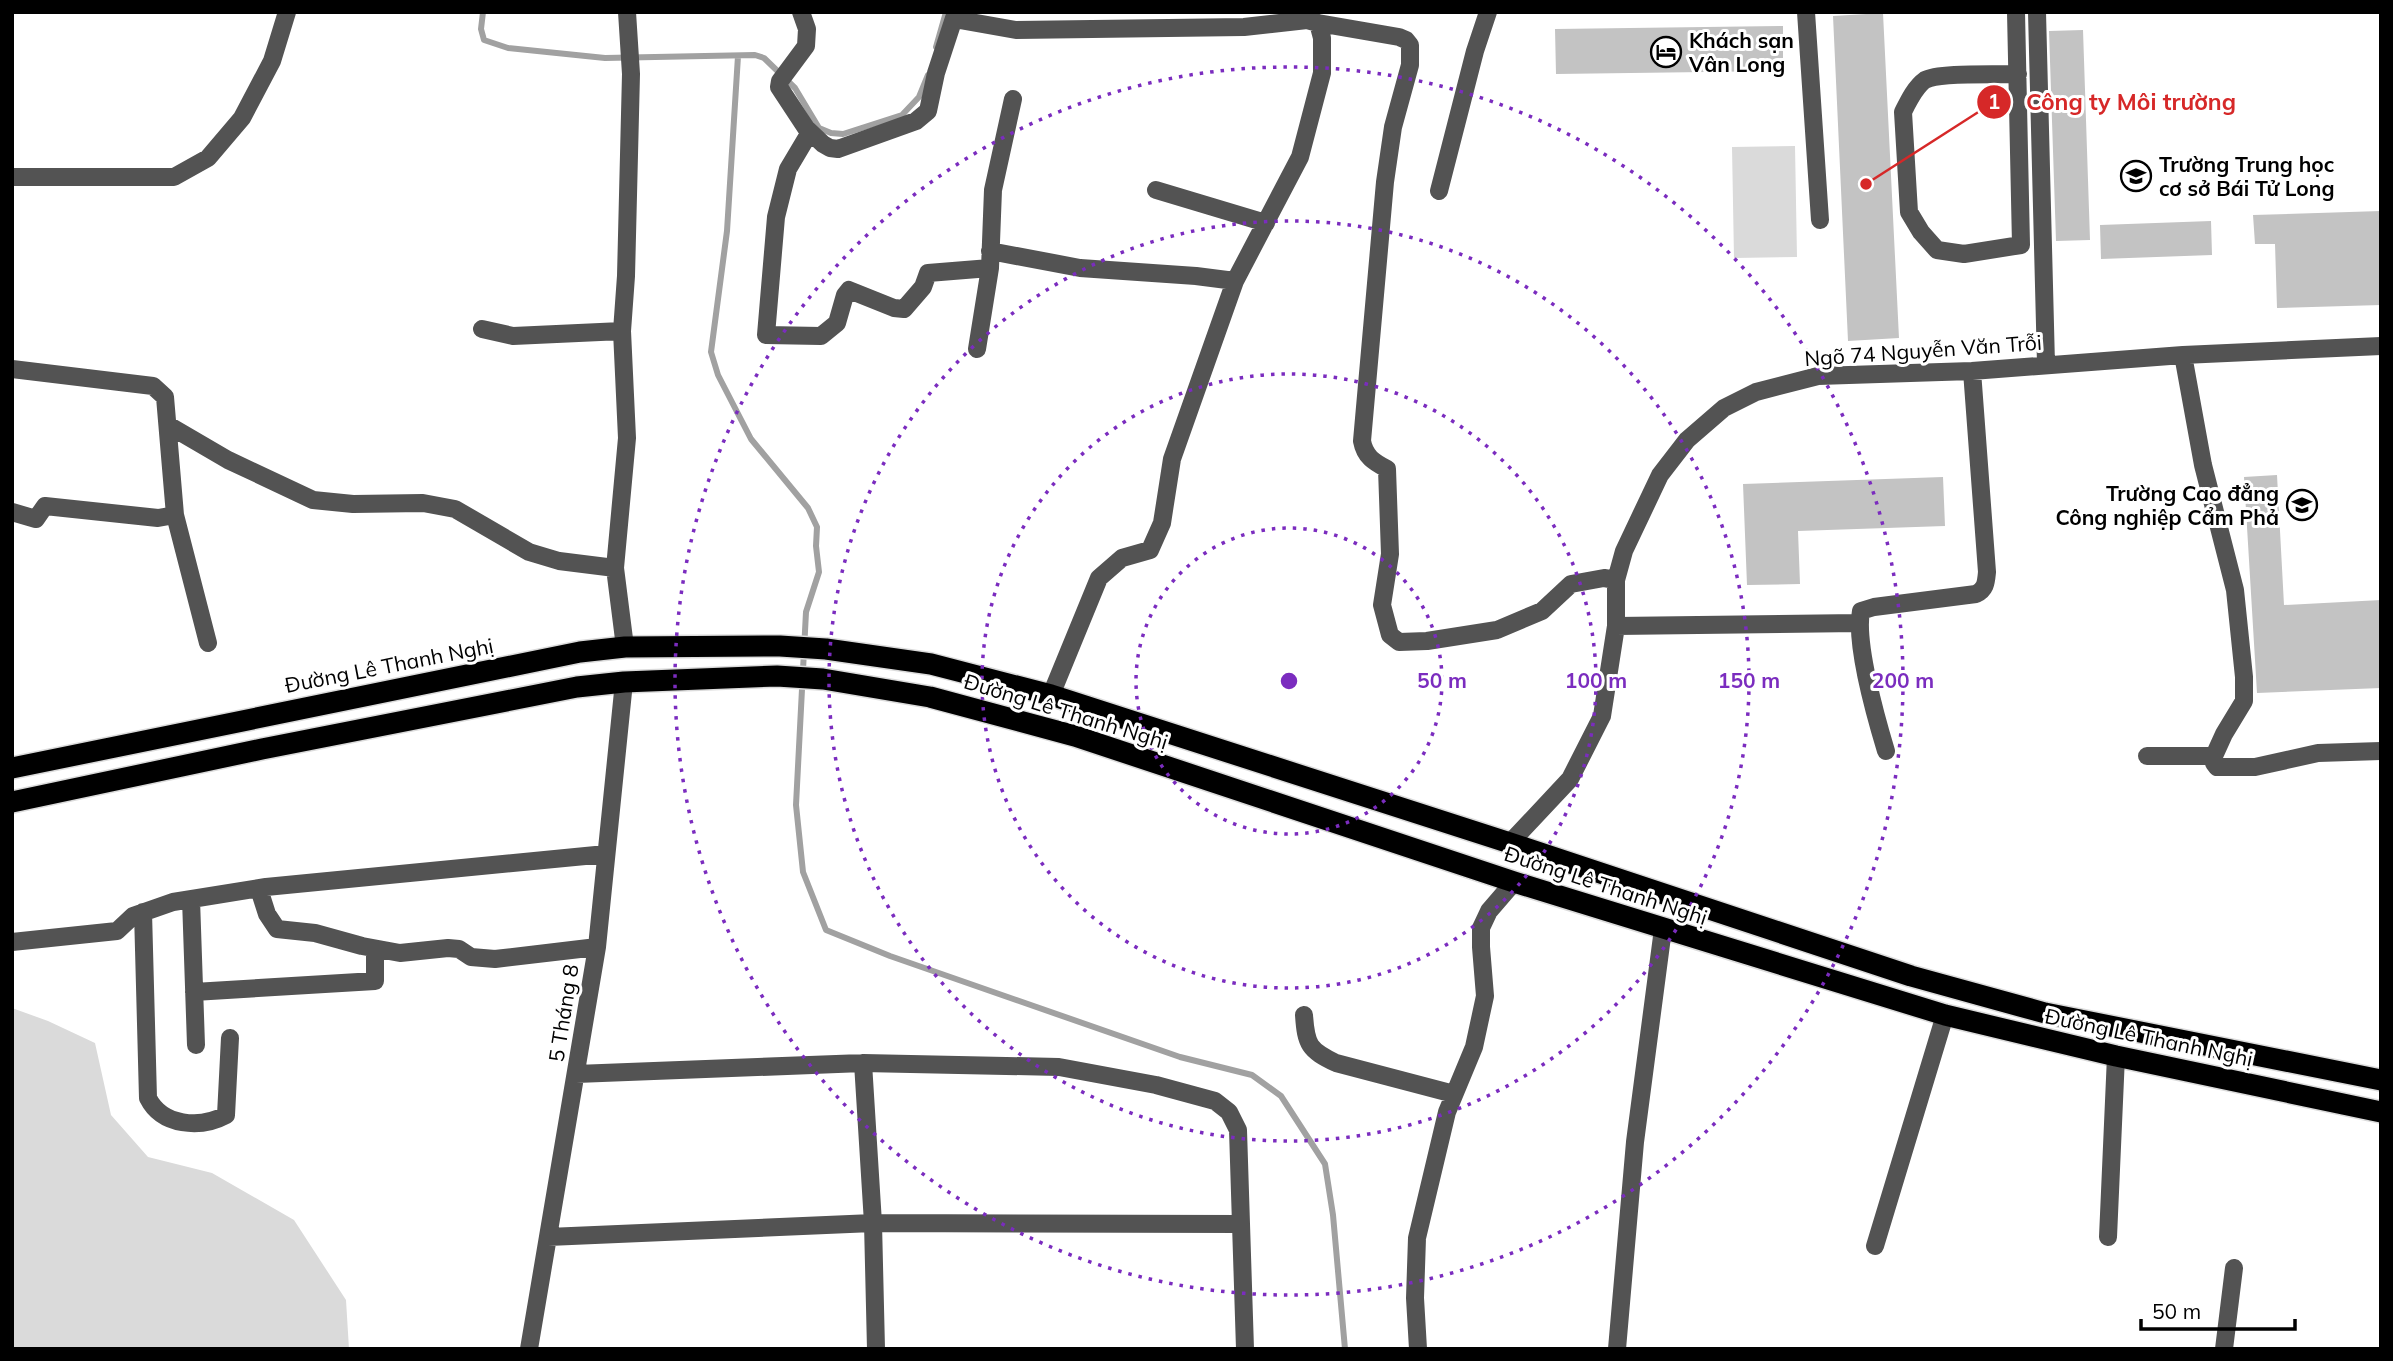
<svg xmlns="http://www.w3.org/2000/svg" width="2393" height="1361" viewBox="0 0 2393 1361" font-family="Mulish,sans-serif">
<rect width="100%" height="100%" fill="#fff"/>
<path fill="#dadada" d="M1795 146 1797 257 1734 258 1732 147Z
M12 1008 48 1021 95 1043 111 1115 148 1157 212 1173 294 1220 346 1300 349 1349H12Z"/>
<g fill="none" stroke-linecap="round" stroke-linejoin="round">
<path stroke="#a1a1a1" stroke-width="6" d="M483 12 481 29 484 40 508 48 605 58 755 55 764 58 795 88 819 128 831 133 843 134 902 115 919 97 928 75
M936 47 946 12
M738 56 727 231 711 352 718 375 751 439 808 508 817 527 816 546 819 572 806 612 796 805 803 872 826 930 890 956 1180 1057 1252 1075 1281 1096 1325 1164 1333 1215 1345 1349"/>
</g>
<path fill="#c3c3c3" d="M1883 13 1899 338 1848 341 1833 16Z
M1783 26V71L1556 74 1555 29Z
M2083 30 2090 240 2056 241 2049 31Z
M2381 211V305L2277 308 2275 244H2255L2253 215Z
M2211 221 2212 255 2101 259 2100 225Z
M2277 475 2284 605 2381 600V688L2257 693 2244 477Z
M1943 477 1945 526 1798 531 1800 584 1747 585 1743 484Z"/>
<g fill="none" stroke-linecap="round" stroke-linejoin="round">
<g stroke="#dbdbdb" stroke-width="24">
<path id="highway" d="M12 768 580 652 625 647 780 646 826 649 931 664 1051 695 1510 843 1911 976 2045 1013 2381 1080
M12 802 262 749 577 687 624 682 777 676 823 679 930 697 1075 736 1514 882 1945 1015 2116 1056 2381 1112"/>
</g>
<path stroke="#535353" stroke-width="18" d="M801 12 807 29 806 46 780 81 779 87 806 128 823 144 830 148 838 149 916 121 928 111 936 73 956 12
M1806 12 1820 220
M2016 12 2021 245 1964 254 1937 250 1921 232 1909 212 1903 112C1908 102 1915 87 1925 80 1938 72 1999 75 2018 74
M2037 12 2046 364
M954 19 1016 30 1244 27 1307 20 1318 23 1322 38V73L1300 157 1235 281 1172 459 1162 523 1150 550 1122 558 1099 578 1051 695
M1318 23 1399 37 1406 40 1410 45V65L1393 127 1385 182 1362 441C1365 457 1374 462 1387 469L1390 554 1382 605 1390 635 1399 642 1427 641 1497 630 1542 611 1571 584 1604 578 1616 580
M810 132 788 169 776 217 766 335 821 336 837 323 845 295 849 290 894 308 904 309 923 287 928 273 990 268
M12 177H174L208 158 242 118 272 61 287 12
M1156 190 1266 223
M1439 191 1475 51 1488 12
M990 251 1080 268 1196 276 1235 281
M482 329 513 336 622 331
M977 349 990 268 993 190 1013 99
M2183 355 2203 465 2235 590 2244 677V701L2224 734 2214 756V763L2217 767H2255L2318 753 2381 751
M12 369 153 386 165 397 175 515 208 643
M168 425 228 460 313 500 353 504 423 503 455 509 529 552 559 561 615 568
M12 512 36 519 45 506 158 518 175 515
M1616 626 1859 623
M625 647 615 568 627 438 622 331 626 276 631 74 627 12
M1886 751C1876 718 1855 643 1861 611L1874 607 1976 594C1986 589 1986 582 1987 572L1972 371
M2147 756H2214
M1510 843 1570 779 1602 716 1616 626V580L1624 551 1660 475 1687 440 1724 408 1756 392 1818 376 1972 371 2183 355 2381 346
M259 889 267 914 277 929 315 933 362 946 400 953 448 948 459 949 471 957 495 959 597 947
M191 899 196 1045
M143 912 148 1098C162 1126 200 1129 226 1115L230 1038
M12 942 117 931 133 916 173 902 266 887 606 854
M194 992 375 981V949
M1304 1015C1306 1045 1309 1050 1336 1063L1454 1094
M863 1063 873 1223 876 1349
M576 1074 863 1063 1059 1067 1156 1085 1215 1101 1229 1112 1238 1130 1245 1349
M548 1237 873 1223 1241 1224
M2108 1237 2116 1056
M1875 1246 1945 1015
M529 1349 597 947 624 682
M1418 1349 1415 1298 1417 1238 1447 1112 1474 1047 1485 996 1481 947V928L1489 911 1514 882
M1617 1349 1635 1142 1663 929
M2224 1349 2234 1268"/>
<use href="#highway" stroke="#000" stroke-width="21"/>
</g>
<g fill="none" stroke="#7b2cbf" stroke-width="3.5" stroke-dasharray="3.5 7">
<circle cx="1289" cy="681" r="153"/>
<circle cx="1289" cy="681" r="307"/>
<circle cx="1289" cy="681" r="460"/>
<circle cx="1289" cy="681" r="614"/>
</g>
<defs>
<g id="hotel-ring" transform="scale(1.575)"><circle r="9.5" fill="#fff" stroke="#000" stroke-width="1.5"/><path d="M-6-4.5h1.5V1H6V5H4.5V3h-9V5H-6ZM-4 0a1.8 1.8 0 1 1 3.6 0ZM.5 0V-2.5h3Q6-2.5 6 0Z" fill="#000"/></g>
<g id="school-ring" transform="scale(1.575)"><circle r="9.5" fill="#fff" stroke="#000" stroke-width="1.5"/><path d="M0-5L7-2L0 1L-7-2ZM-4 1L0 2.5L4 1V4Q0 6-4 4Z" fill="#000"/></g>
<g id="university-ring" transform="scale(1.575)"><circle r="9.5" fill="#fff" stroke="#000" stroke-width="1.5"/><path d="M0-5L7-2L0 1L-7-2ZM-4 1L0 2.5L4 1V4Q0 6-4 4Z" fill="#000"/></g>
</defs>
<g fill-rule="evenodd">
<use href="#hotel-ring" x="1666" y="52"/>
<use href="#school-ring" x="2136" y="176"/>
<use href="#university-ring" x="2302" y="505"/>
</g>
<g text-anchor="middle" dominant-baseline="central" stroke-width="6" stroke-linejoin="round" paint-order="stroke">
<g font-size="21" font-weight="bold" fill="#000" stroke="#fff" text-anchor="start">
<text x="1689" y="40">Khách sạn<tspan x="1689" dy="24">Vân Long</tspan></text>
<text x="2159" y="164">Trường Trung học<tspan x="2159" dy="24">cơ sở Bái Tử Long</tspan></text>
<text x="2279" y="493" text-anchor="end">Trường Cao đẳng<tspan x="2279" dy="24">Công nghiệp Cẩm Phả</tspan></text>
</g>
<g font-size="21" fill="#000" stroke="#fff">
<text transform="translate(1923 350) rotate(-4)">Ngõ 74 Nguyễn Văn Trỗi</text>
<text transform="translate(389 665) rotate(-11)">Đường Lê Thanh Nghị</text>
<text transform="translate(1066 711) rotate(17)">Đường Lê Thanh Nghị</text>
<text transform="translate(1606 885) rotate(18)">Đường Lê Thanh Nghị</text>
<text transform="translate(563 1013) rotate(-81)">5 Tháng 8</text>
<text transform="translate(2149 1037) rotate(12)">Đường Lê Thanh Nghị</text>
</g>
</g>
<circle cx="1289" cy="681" r="10" fill="#7b2cbf" stroke="#fff" stroke-width="3.5"/>
<g font-size="21" text-anchor="middle" font-weight="bold" fill="#7b2cbf" stroke="#fff" stroke-width="6" stroke-linejoin="round" paint-order="stroke">
<text x="1442" y="688">50 m</text>
<text x="1596" y="688">100 m</text>
<text x="1749" y="688">150 m</text>
<text x="1903" y="688">200 m</text>
</g>
<path fill="none" stroke="#d62828" stroke-width="2.5" d="M1866 184L1994 102"/>
<g fill="#d62828" stroke="#fff" stroke-width="2.5">
<circle cx="1866" cy="184" r="7"/>
<circle cx="1994" cy="102" r="18"/>
</g>
<g font-size="21" text-anchor="middle" font-weight="bold" fill="#fff">
<text x="1994" y="109">1</text>
</g>
<g font-size="23" text-anchor="middle" font-weight="bold" fill="#d62828" stroke="#fff" stroke-width="6" stroke-linejoin="round" paint-order="stroke">
<text x="2131" y="110">Công ty Môi trường</text>
</g>
<rect width="2393" height="1361" fill="none" stroke="#000000" stroke-width="28"/>
<path d="M2141 1319v10h154v-10" fill="none" stroke="#000000" stroke-width="3.5"/>
<text x="2152" y="1319" font-size="21" fill="#000000" stroke="#ffffff" stroke-width="5" paint-order="stroke">50 m</text>
</svg>
